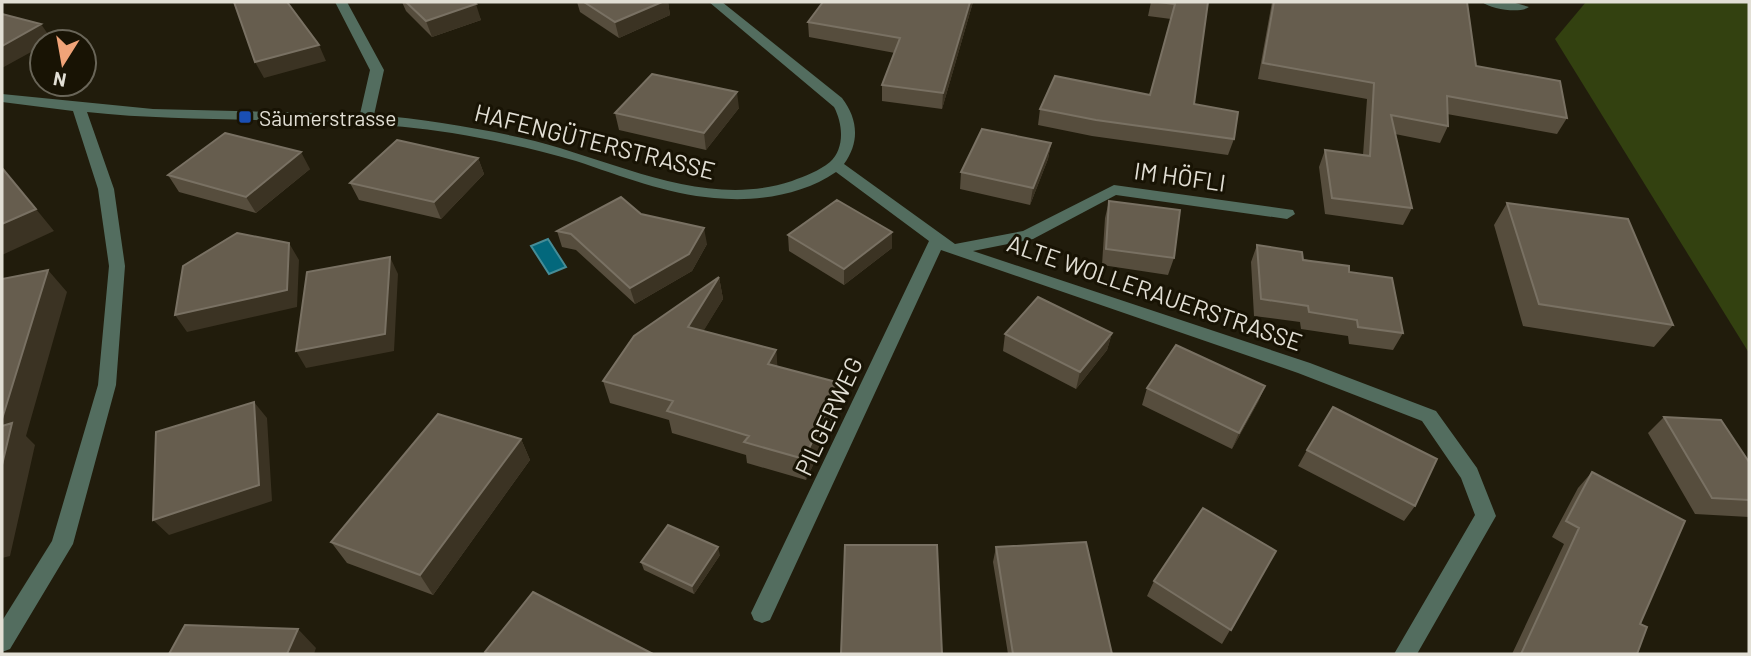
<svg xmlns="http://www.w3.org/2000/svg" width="1751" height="656" viewBox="0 0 1751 656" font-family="Barlow,sans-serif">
<rect width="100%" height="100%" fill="#211c0c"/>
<path fill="#334110" d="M1586 2H1749V353L1555 39Z"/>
<path fill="#03687c" stroke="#468c97" stroke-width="2" d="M548 239 566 267 549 274 531 246Z"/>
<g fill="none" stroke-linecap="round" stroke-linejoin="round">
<path fill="#536d5f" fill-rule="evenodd" d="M335 2H347L384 70 374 115C423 119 473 127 522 138 608 157 703 211 792 181 805 176 819 171 830 162 845 148 843 124 834 107L709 2H722L842 98C858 119 860 142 844 164L955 244 1023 231 1114 185 1293 210 1295 214 1287 219 1116 195 1033 239 973 251 1310 363 1436 411 1477 468 1496 516 1417 654H1394L1475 515 1461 478 1422 421 1298 373 941 250 770 620 762 623 754 620 751 613 929 241 836 172C801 196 755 202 714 198 667 194 621 176 576 161 535 149 494 140 452 133 331 114 209 125 87 112L114 189 125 266 116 385 73 544 10 649 2 652V621L52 541 98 385 109 266 98 189 73 111 2 102V94L153 109 360 114 370 70Z
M1482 2H1512L1529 7C1520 14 1491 9 1482 2Z"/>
</g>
<path fill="#564d3d" d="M402 2H473L481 20 432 37 406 11Z
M577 2H668L670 15 619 38 580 12Z
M973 2 942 109 882 101V85L895 53 809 37 808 22Z
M1151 2H1208L1194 104 1234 139 1228 155 1092 136 1038 125 1040 109 1150 95 1171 19 1148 16Z
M1272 2H1467L1476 66 1567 118 1557 134 1447 114 1448 126 1440 143 1395 134 1412 208 1403 225 1325 214 1319 167 1325 150 1363 155 1367 99 1258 79Z
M739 108 706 150 619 130 615 113Z
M1051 143 1048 159 1030 205 960 189 961 172Z
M478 158 484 174 441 219 359 200 350 183Z
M310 169 256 213 179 192 168 175Z
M1109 201 1174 258 1168 275 1102 265 1105 218Z
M1507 203 1673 325 1654 347 1523 326 1494 225Z
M557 231 707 244 692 271 635 304 576 250 562 247Z
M892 232V248L844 285 789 251 788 235Z
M1257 245 1349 272 1403 333 1393 350 1349 344 1348 336 1301 329 1300 322 1254 316 1251 262Z
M719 277 723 299 703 331 776 350 777 367 840 383 841 405 806 480 747 463 746 455 672 433 669 420 610 403 603 381Z
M1112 333 1107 350 1076 389 1003 351 1005 334Z
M1265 386 1258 402 1232 449 1142 405 1147 388Z
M1664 417 1749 462V517L1695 514 1648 433Z
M521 439 530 460 433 595 347 563 331 542Z
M1307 450 1415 506 1404 521 1298 466Z
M1592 472 1640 624 1637 654H1512L1564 544 1552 537 1578 488Z
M996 547 1112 654H1008L993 562Z
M1276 551 1222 644 1147 596 1154 581Z
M720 555 694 594 644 570 641 562Z"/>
<path fill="#3b3323" d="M662 2H668L670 15 619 38 615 22Z
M970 2H973L942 109 943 93Z
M476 4 481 20 432 37 426 21Z
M41 24 52 40 49 42H42V46L2 68V46Z
M319 45 326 61 264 78 255 62Z
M737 92 739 108 706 150 704 133Z
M1051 143 1048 159 1030 205 1033 188Z
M301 152 310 169 256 213 246 197Z
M478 158 484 174 441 219 434 202Z
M36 209 54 231 2 255V224Z
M704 228 707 244 692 271 635 304 630 288Z
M892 232V248L844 285V269Z
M289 243 299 260 297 307 187 332 175 315Z
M390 257 398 274 394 351 306 368 296 351Z
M48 270 67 292 26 436 35 445 10 556 2 558V419Z
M719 277 723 299 692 350 688 327Z
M1112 333 1107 350 1076 389 1080 372Z
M776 350 778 372 768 364Z
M840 383 841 405 806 480 804 459Z
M1265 386 1258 402 1232 449 1239 433Z
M254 402 267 418 272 501 169 535 153 520Z
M521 439 530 460 433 595 420 575Z
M718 547 720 555 694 594 692 586Z
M298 629 316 648 314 654H287Z"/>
<path fill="#665d4e" stroke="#797163" stroke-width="2" d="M234 2H287L319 45 255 62Z
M406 2H473L476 4 426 21Z
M584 2H662L615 22Z
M823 2H970L943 93 882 85 900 38 808 22Z
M1158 2H1208L1194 104 1238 112 1234 139 1096 120 1040 109 1055 76 1150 95 1175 4Z
M1274 2H1467L1476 66 1560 81 1567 118 1447 96 1448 126 1391 115 1412 208 1332 198 1325 150 1370 156 1374 83 1263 63Z
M2 14 41 24 2 46Z
M652 74 737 92 704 133 615 113Z
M982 129 1051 143 1033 188 961 172Z
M225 133 301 152 246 197 168 175Z
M397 140 478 158 434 202 350 183Z
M2 168 36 209 2 224Z
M621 197 641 214 704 228 689 254 630 288 571 234 557 231Z
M837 200 892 232 844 269 788 235Z
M1109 201 1180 210 1174 258 1106 249Z
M1507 203 1628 219 1673 325 1539 304Z
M237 233 289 243 287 290 175 315 183 266Z
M1257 245 1302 252 1303 260 1349 266V272L1392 278 1403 333 1358 327 1357 320 1309 312 1308 306 1261 299Z
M390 257 385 334 296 351 307 272Z
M48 270 2 419V279Z
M719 277 688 327 776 350 768 364 840 383 804 459 744 442 749 436 667 411 673 401 603 381 634 336Z
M1038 297 1112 333 1080 372 1005 334Z
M1176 345 1265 386 1239 433 1147 388Z
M254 402 259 485 153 520 156 432Z
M1333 407 1437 459 1415 506 1307 450Z
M438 414 521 439 420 575 331 542Z
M1664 417 1721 420 1749 462V500L1712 498Z
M12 423 2 465V426Z
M1592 472 1685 521 1640 624 1647 627 1637 654H1521L1579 528 1566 521Z
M1203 508 1276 551 1231 630 1154 581Z
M668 525 718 547 692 586 641 562Z
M1086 542 1112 654H1013L996 547Z
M845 545H937L942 654H841Z
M533 592 653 654H489L485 652Z
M185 625 298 629 287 654H169Z"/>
<rect fill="#1a4fb4" stroke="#181304" stroke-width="2.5" x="238" y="110" width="14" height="14" rx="3.5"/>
<g text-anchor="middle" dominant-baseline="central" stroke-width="6" stroke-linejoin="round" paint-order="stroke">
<g font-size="21" fill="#e2dfd5" stroke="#181304" text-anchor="start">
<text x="259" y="117">Säumerstrasse</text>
</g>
<g font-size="24" fill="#e2dfd5" stroke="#181304">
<text transform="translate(595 141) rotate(14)">HAFENGÜTERSTRASSE</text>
<text transform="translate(1180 176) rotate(8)">IM HÖFLI</text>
<text transform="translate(1155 292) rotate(19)">ALTE WOLLERAUERSTRASSE</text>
<text transform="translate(828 416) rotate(-65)">PILGERWEG</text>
</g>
</g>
<rect width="1751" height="656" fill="none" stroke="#e2dfd5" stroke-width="7"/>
<g transform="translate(63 63) rotate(191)"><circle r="33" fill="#181304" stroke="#696558" stroke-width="2"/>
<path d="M0-5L12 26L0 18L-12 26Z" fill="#f0a378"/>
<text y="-10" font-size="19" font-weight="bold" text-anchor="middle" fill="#e2dfd5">N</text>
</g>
</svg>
